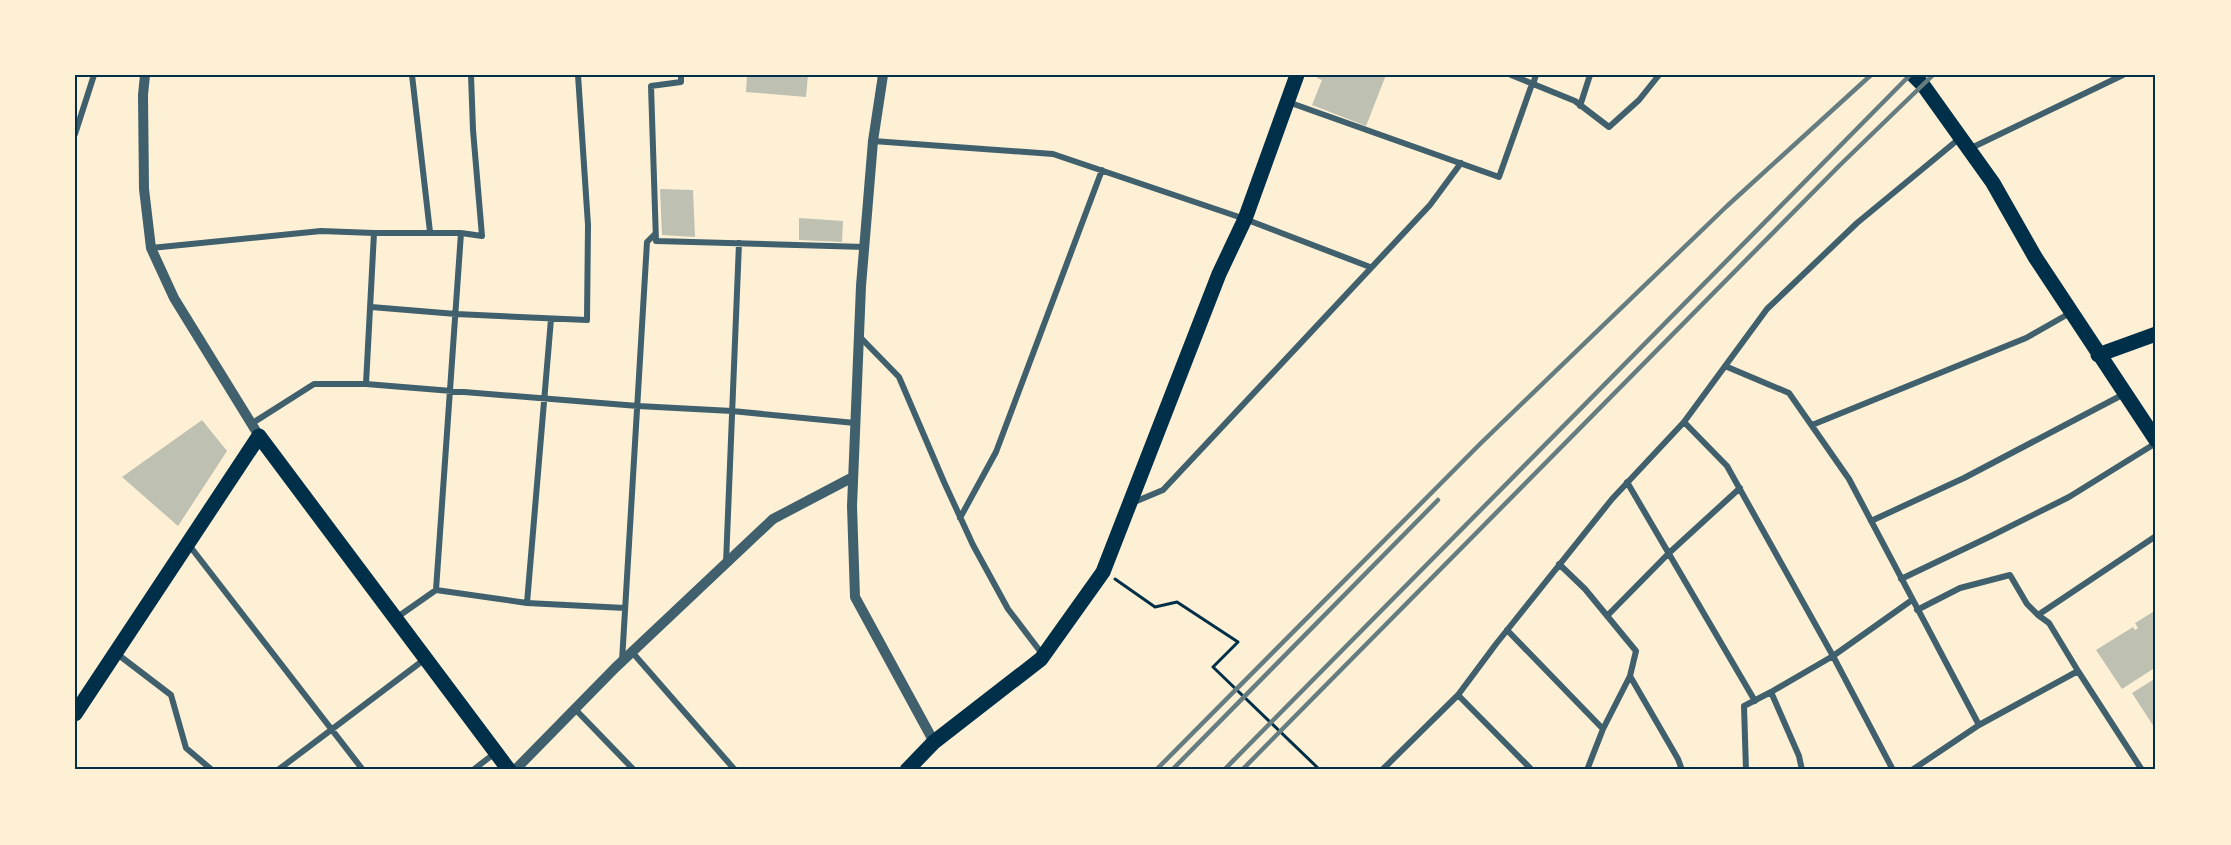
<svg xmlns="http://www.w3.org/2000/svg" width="2231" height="845" viewBox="0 0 2231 845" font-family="Ubuntu,sans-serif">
<rect width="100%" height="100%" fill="#fdf0d5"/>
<path fill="#bec0b2" d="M747 75H808L806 97 746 92Z
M1318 75H1386L1366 126 1312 105 1322 80 1317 78Z
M660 189 693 190 695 237 662 235Z
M799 218 843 221 842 242 799 240Z
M202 420 227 451 178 526 122 477Z
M2156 610V667L2122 689 2096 650 2133 627 2135 630 2138 628 2135 623Z
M2156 678V730L2132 693Z"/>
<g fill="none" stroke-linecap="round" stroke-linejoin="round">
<path stroke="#003049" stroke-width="3" d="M1115 579 1155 607 1177 602 1238 642 1213 667 1320 770"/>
<path stroke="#3f606c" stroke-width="6" d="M412 75 430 232
M681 75V82L651 86 656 241 865 247
M1511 75 1575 101 1609 127 1639 100 1659 75
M1533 84 1536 75
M1288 102 1499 177 1532 84
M1580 106 1590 75
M75 134 94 75
M873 141 1053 154 1245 219 1370 267
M1969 149 2123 75
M151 248 321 231 374 233H461
M371 307 456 314 587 320 588 225 578 75
M860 337 899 377 944 482 973 545 1008 609 1043 655
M1725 366 1789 393 1849 479 1979 725 2078 671 2142 770
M366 384 374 233
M1684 422 1727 466 1833 656 1893 770
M251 424 314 384H366L638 406 732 411 855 423
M1812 425 2026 338 2070 313
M1627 482 1755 701
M1132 503 1163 490 1430 205 1461 163
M960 518 996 452 1102 170
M1871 521 1964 478 2124 394
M189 545 363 770
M726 563 739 243
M1559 564 1585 589 1636 651 1630 676
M1901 579 1989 537 2069 497 2156 443
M436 590 461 233 482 236 473 130 471 75
M527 603 551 319
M1917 610 1960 588 2010 575 2027 604 2038 615
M1607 616 1669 553 1740 488
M396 618 436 590 527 603 625 608
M1507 630 1603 729
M632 652 735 770
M116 653 171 695 186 748 212 770
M622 661 647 242 655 234
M2078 671 2049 623 2038 615 2156 536
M1771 692 1833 656 1912 600
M1458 695 1532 770
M575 709 634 770
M278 770 425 659
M473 770 495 753
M1382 770 1458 695 1496 644 1612 499 1684 422 1767 309 1857 223 1960 138
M1587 770 1603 729 1630 676 1678 759 1682 770
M1746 770 1744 706 1771 692 1799 756 1802 770
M1912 770 1979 725"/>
<path stroke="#3f606c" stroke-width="10" d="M145 75 143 95 144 189 151 248 174 298 259 436
M883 75 873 141 861 286 852 506 855 597 934 742
M515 770 615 668 773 519 853 477"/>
<path stroke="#003049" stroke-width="15" d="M1913 75 1923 85 1993 183 2035 257 2156 440
M2098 355 2156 334
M75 714 259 436 509 770
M907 770 934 742 1041 659 1103 572 1219 274 1245 219 1297 75"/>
<path stroke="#657d81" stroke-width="4.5" d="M1156 770 1480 444 1727 206 1871 75
M1172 770 1438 500
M1224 770 1910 75
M1242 770 1840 165 1933 75"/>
</g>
<rect width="2231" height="845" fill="none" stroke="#fdf0d5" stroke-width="153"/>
<rect x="76" y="76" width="2078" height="692" fill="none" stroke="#003049" stroke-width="2"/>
</svg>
